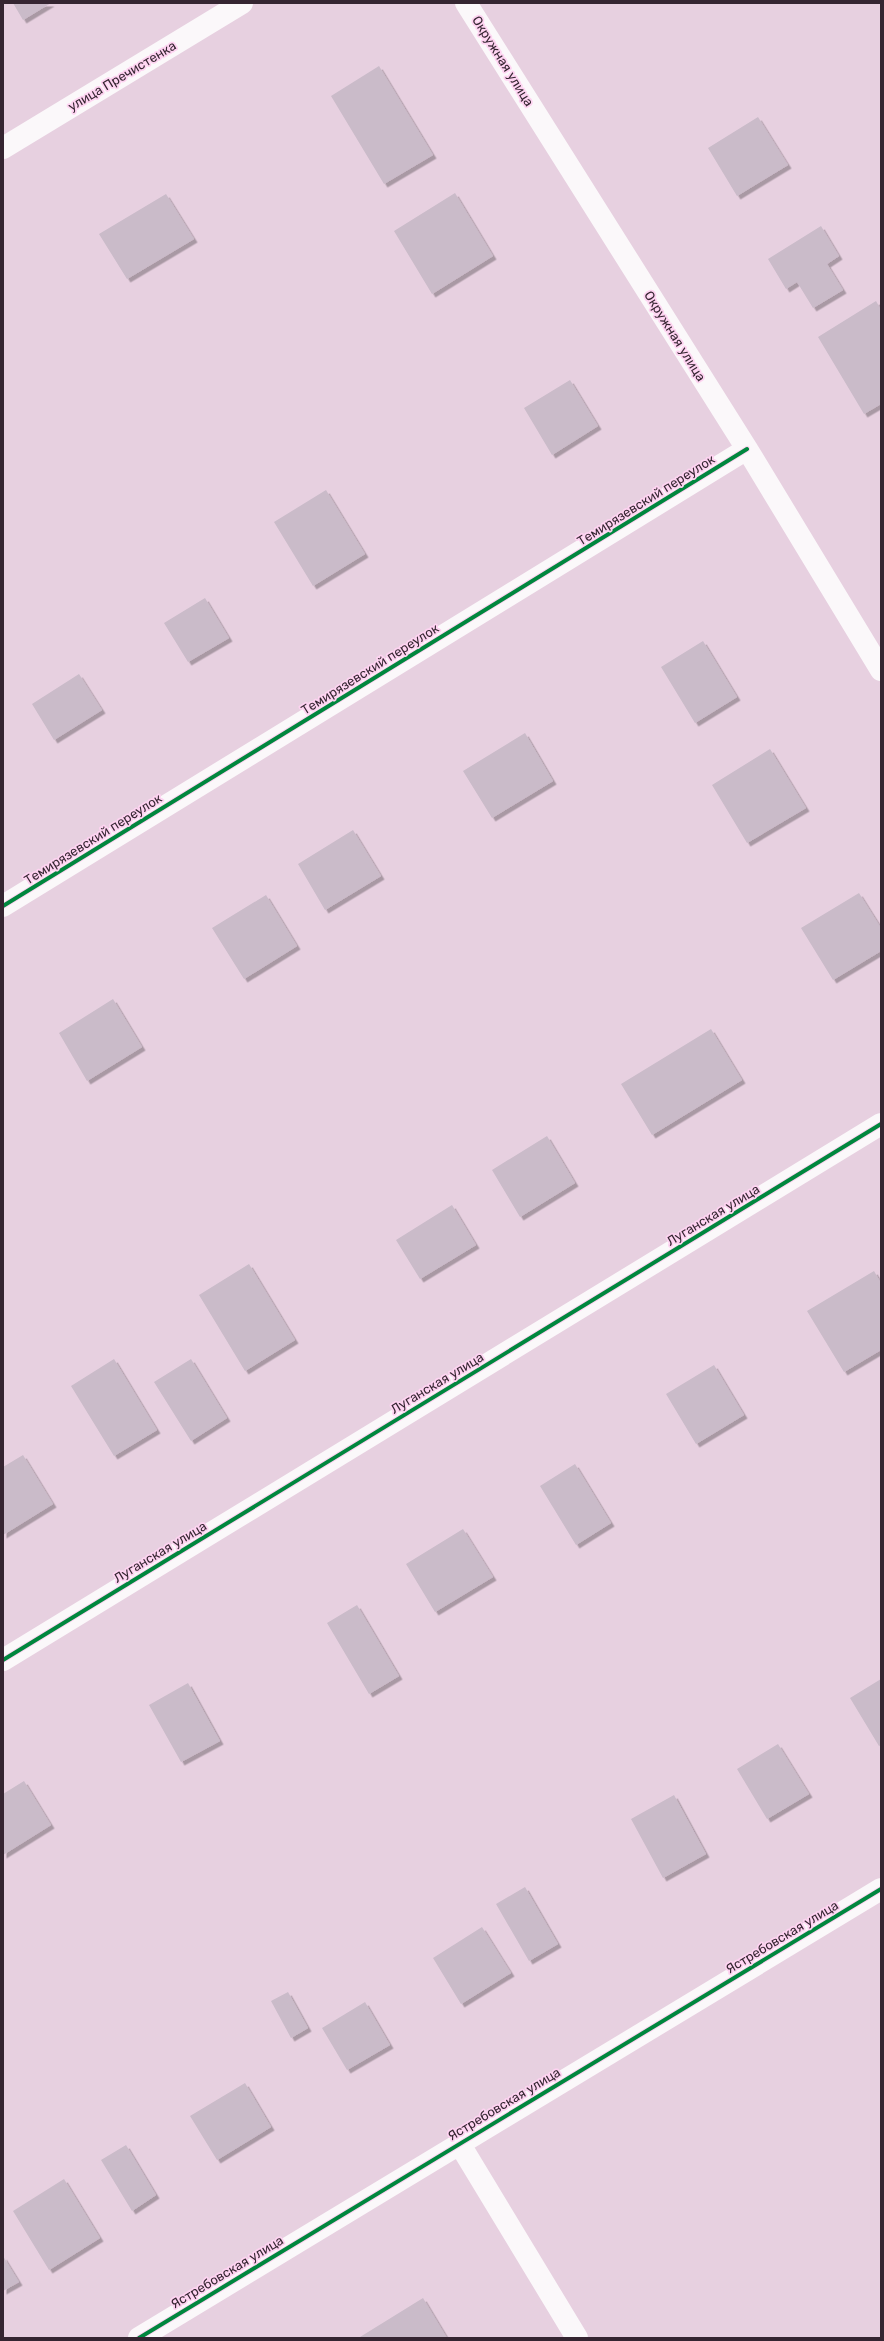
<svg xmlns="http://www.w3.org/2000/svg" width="884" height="2341" viewBox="0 0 884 2341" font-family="Rubik,sans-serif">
<defs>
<filter id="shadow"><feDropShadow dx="3.5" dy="3.5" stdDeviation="0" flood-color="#0004"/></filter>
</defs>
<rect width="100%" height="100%" fill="#e7d0e0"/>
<path fill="#cabbc9" filter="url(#shadow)" d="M13 3H51L23 20Z
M379 66 433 155 384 184 331 96Z
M758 117 788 165 737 196 708 148Z
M455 193 493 256 432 294 394 231Z
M166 194 194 239 127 279 99 234Z
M821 226 839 256 827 264 843 290 813 308 797 282 786 289 768 259Z
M876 301 881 310V404L864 414 818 337Z
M570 380 598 426 552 455 524 408Z
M326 490 365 554 313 586 274 522Z
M205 598 229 638 188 662 164 623Z
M703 641 737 697 695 723 661 667Z
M79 674 102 710 54 740 32 704Z
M525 733 553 781 492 818 463 771Z
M770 749 806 808 747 843 712 785Z
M353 830 381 876 325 910 298 864Z
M859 893 881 928V951L833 980 801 928Z
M266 895 297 946 244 979 212 928Z
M113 999 142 1047 87 1081 59 1033Z
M711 1029 742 1080 652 1135 621 1084Z
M547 1136 575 1183 520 1217 492 1170Z
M452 1205 476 1245 420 1279 396 1240Z
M249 1264 295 1340 245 1371 199 1295Z
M874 1271 881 1283V1350L844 1372 807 1311Z
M114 1359 157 1430 114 1456 71 1386Z
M191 1359 227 1418 191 1441 154 1382Z
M714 1365 744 1415 696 1444 666 1394Z
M23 1455 53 1504 3 1535V1467Z
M575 1464 611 1523 576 1545 540 1486Z
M463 1529 493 1577 435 1612 406 1564Z
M357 1605 399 1676 369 1694 327 1623Z
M881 1679V1745L879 1746 850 1698Z
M188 1683 220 1741 181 1762 149 1705Z
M778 1744 809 1794 767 1819 737 1769Z
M24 1781 51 1825 3 1855V1794Z
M674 1795 706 1854 663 1878 631 1819Z
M525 1887 558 1944 529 1961 496 1904Z
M482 1927 511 1973 461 2004 433 1958Z
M288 1992 308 2028 291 2038 271 2001Z
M365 2002 390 2045 347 2070 322 2028Z
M245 2083 271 2127 217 2160 190 2116Z
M126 2145 156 2195 132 2211 101 2160Z
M64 2179 100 2238 49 2270 13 2211Z
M3 2256 19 2282 3 2291Z
M423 2298 447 2338H361L360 2337Z"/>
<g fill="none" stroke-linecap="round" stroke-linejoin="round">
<path stroke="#fbf8fa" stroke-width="22" d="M466 3 747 449 881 670
M3 148 242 3
M3 906 747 449
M3 1660 881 1124
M459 2143 577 2338
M139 2338 881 1889"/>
<g stroke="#fed3f1" stroke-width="6">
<path id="cycleway" d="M3 906 747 449
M3 1660 881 1124
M139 2338 881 1889"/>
</g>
<use href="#cycleway" stroke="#00873e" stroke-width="4"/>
</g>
<g text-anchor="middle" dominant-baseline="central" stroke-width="3.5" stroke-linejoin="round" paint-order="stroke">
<g font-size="13" fill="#352531" stroke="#fed3f1">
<text transform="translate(503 61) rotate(58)">Окружная улица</text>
<text transform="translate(122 76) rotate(-31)">улица Пречистенка</text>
<text transform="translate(675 336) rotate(58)">Окружная улица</text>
<text transform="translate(646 500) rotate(-32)">Темирязевский переулок</text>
<text transform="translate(370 669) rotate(-32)">Темирязевский переулок</text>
<text transform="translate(93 839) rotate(-32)">Темирязевский переулок</text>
<text transform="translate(713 1215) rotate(-31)">Луганская улица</text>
<text transform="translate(437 1383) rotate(-31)">Луганская улица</text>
<text transform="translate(160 1552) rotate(-31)">Луганская улица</text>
<text transform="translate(782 1937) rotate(-31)">Ястребовская улица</text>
<text transform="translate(504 2104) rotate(-31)">Ястребовская улица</text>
<text transform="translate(227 2272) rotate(-31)">Ястребовская улица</text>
</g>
</g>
<rect width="884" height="2341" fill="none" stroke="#352531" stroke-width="8"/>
</svg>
